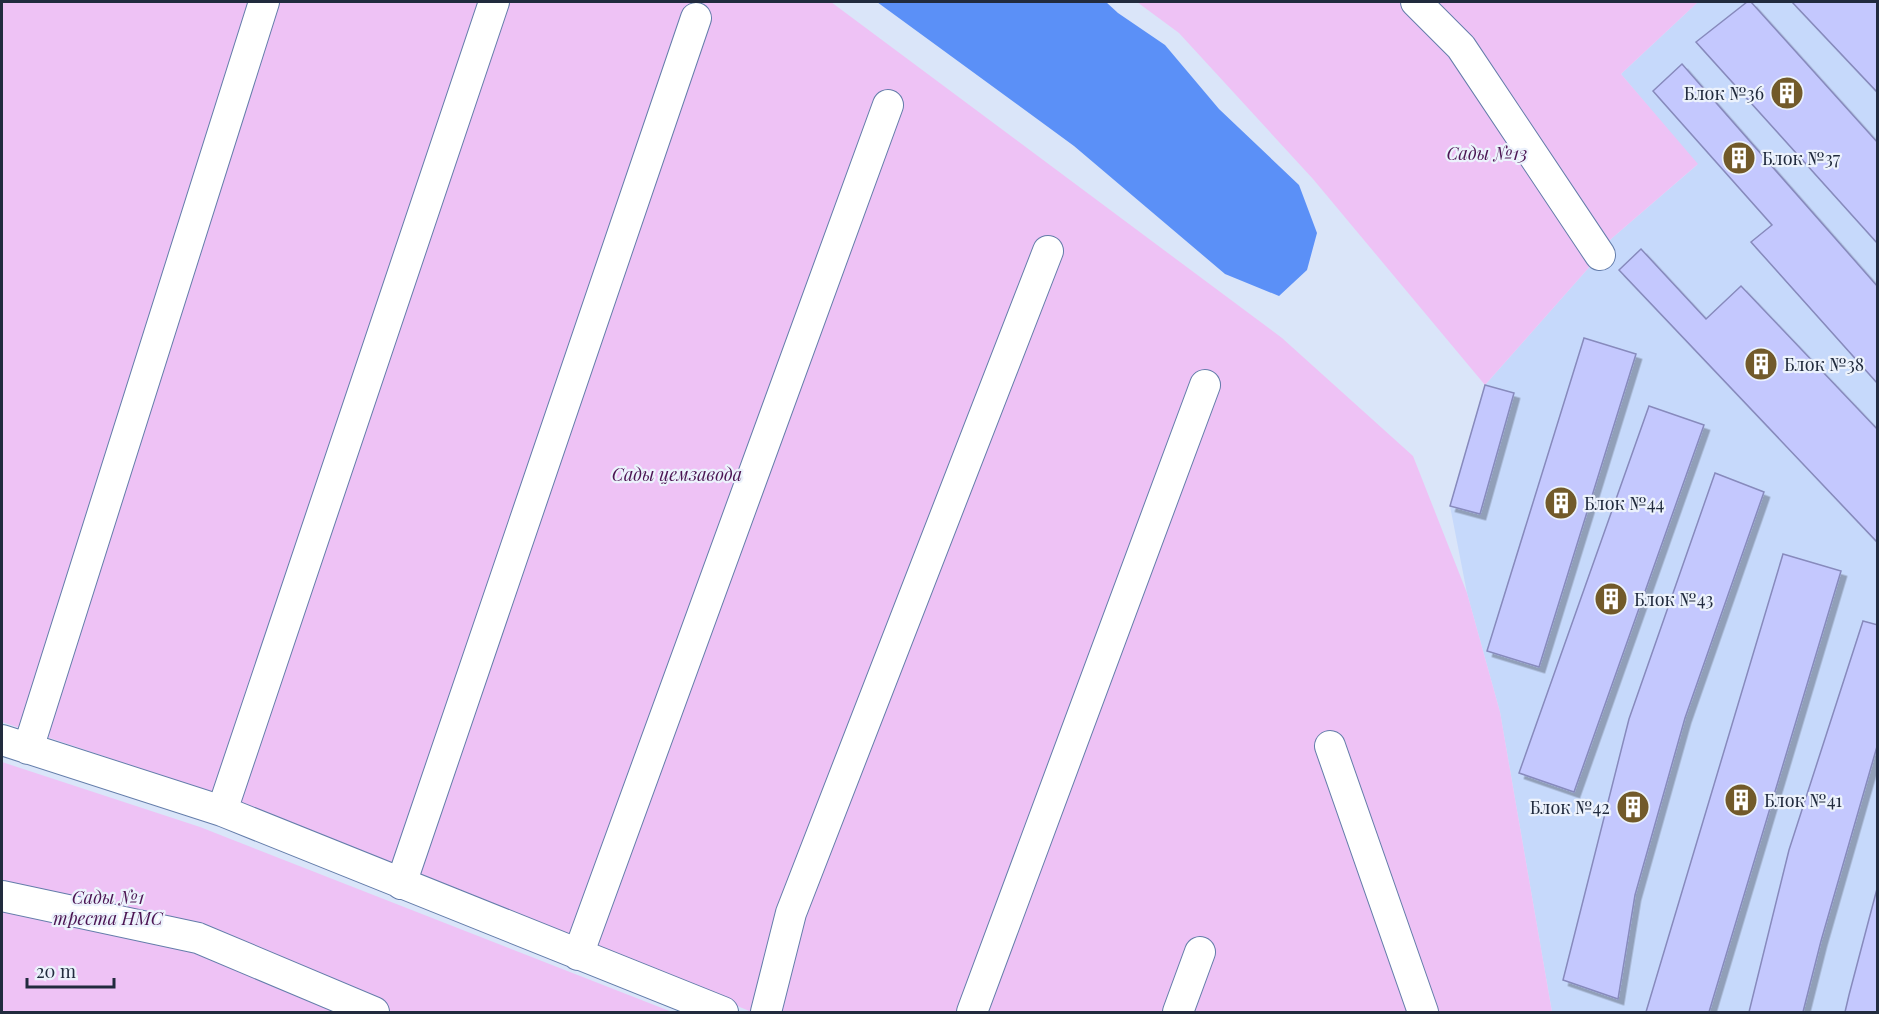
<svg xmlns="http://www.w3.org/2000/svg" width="1879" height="1014" viewBox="0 0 1879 1014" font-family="'Playfair Display',serif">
<defs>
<filter id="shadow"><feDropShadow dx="5.5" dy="5.5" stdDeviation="0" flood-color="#0004"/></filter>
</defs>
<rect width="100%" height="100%" fill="#dae5f9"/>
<path fill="#c6d9fb" d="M1698 2H1877V1012H1552L1500 712 1467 593 1450 506 1485 385 1600 255 1611 239 1697 165 1621 74Z"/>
<path fill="#eec2f5" d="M2 2H831L1282 338 1413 456 1467 593 1500 712 1552 1012H752L202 789 2 722Z
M1137 2H1698L1621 74 1698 164 1611 239 1600 255 1485 385 1313 179 1179 33Z
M2 762 200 827 672 1012H2Z"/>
<path fill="#5b90f7" d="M877 2H1106L1118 13 1165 45 1219 109 1299 185 1317 233 1307 270 1279 296 1225 274 1074 146Z"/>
<path fill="#c4c8fe" stroke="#878abc" stroke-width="1.5" filter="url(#shadow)" d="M1747 2H1751L1878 143V244L1696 42Z
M1792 2H1878V93Z
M1682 64 1878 287V384L1751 242 1772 225 1653 91Z
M1641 249 1706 319 1741 286 1878 430V543L1619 270Z
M1584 338 1636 354 1539 667 1487 651Z
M1485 385 1514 393 1480 514 1450 506Z
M1649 406 1704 425 1574 792 1519 773Z
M1715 473 1764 492 1685 718 1635 895 1618 999 1563 980 1629 719Z
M1783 554 1841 571 1709 1012H1646Z
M1863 621 1878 625V743L1821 941 1803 1012H1749L1789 850Z
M1878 885V1012H1845L1849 995Z"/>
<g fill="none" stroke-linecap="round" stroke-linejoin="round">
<g stroke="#647daa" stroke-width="32">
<path id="minor" d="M1416 2 1461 47 1600 255
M2 740 222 811 723 1012
M1330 746 1423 1012
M28 749 264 2
M222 811 494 2
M401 884 696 18
M2 896 198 938 374 1012
M578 955 888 105
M766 1012 791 913 1048 251
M972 1012 1205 385
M1178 1012 1200 952"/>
</g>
<use href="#minor" stroke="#fff" stroke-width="30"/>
</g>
<defs>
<g id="building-disc" transform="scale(1.725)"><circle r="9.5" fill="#725a2a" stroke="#ecf2fc"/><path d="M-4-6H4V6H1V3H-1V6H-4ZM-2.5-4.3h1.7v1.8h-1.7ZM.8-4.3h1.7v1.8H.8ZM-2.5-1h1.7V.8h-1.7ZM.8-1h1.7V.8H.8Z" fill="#fff"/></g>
</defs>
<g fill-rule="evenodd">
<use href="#building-disc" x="1787" y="93"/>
<use href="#building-disc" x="1739" y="158"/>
<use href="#building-disc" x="1761" y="364"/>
<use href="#building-disc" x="1561" y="503"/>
<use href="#building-disc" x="1611" y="599"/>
<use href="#building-disc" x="1741" y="800"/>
<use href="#building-disc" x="1633" y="807"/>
</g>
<g text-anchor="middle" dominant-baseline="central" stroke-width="4.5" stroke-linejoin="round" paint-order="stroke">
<g font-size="18" fill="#212b3e" stroke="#ecf2fc" text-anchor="start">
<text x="1764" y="93" text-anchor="end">Блок №36</text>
<text x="1762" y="158">Блок №37</text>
<text x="1784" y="364">Блок №38</text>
<text x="1584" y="503">Блок №44</text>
<text x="1634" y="599">Блок №43</text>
<text x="1764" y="800">Блок №41</text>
<text x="1610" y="807" text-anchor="end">Блок №42</text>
</g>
<g font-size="18" font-style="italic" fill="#4b1553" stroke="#ecf2fc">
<text x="1487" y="153">Сады №13</text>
<text x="677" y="474">Сады цемзавода</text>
<text x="108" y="897">Сады №1<tspan x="108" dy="21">треста НМС</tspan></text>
</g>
</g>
<rect width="1879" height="1014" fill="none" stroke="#212b3e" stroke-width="6"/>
<path d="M27 978v9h87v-9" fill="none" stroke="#212b3e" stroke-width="3"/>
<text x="36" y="978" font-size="18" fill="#212b3e" stroke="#ecf2fc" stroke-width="4.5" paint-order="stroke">20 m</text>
</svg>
